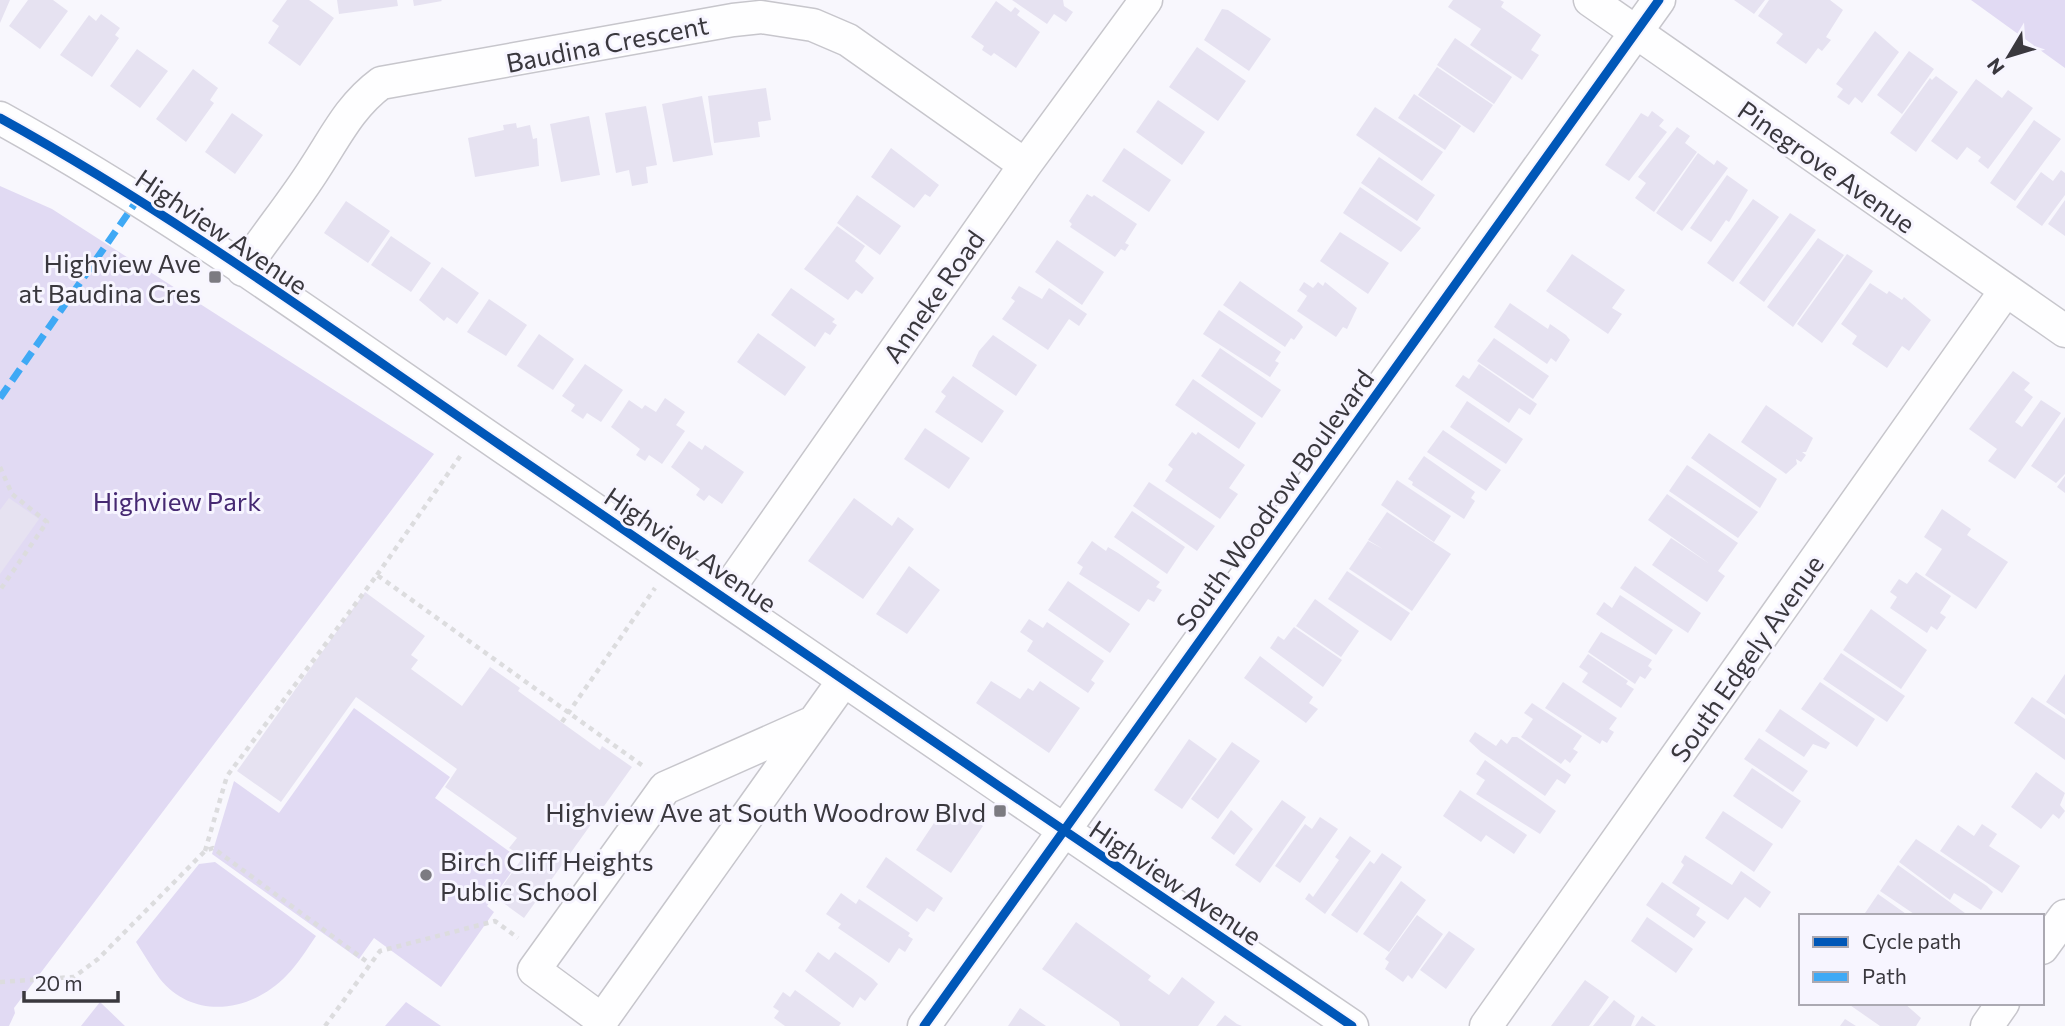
<svg xmlns="http://www.w3.org/2000/svg" width="2065" height="1026" viewBox="0 0 2065 1026" font-family="Commissioner,sans-serif">
<rect width="100%" height="100%" fill="#f8f7fd"/>
<path fill="#e1daf3" d="M1971 0H2065V68Z
M0 186 52 209 434 454 14 1008 15 1013 9 1026H0Z
M354 708 450 777 435 798 510 852 505 860 515 867 487 906 494 912 441 987 374 938 359 959 212 854 234 781 279 813Z
M215 862 316 936C307 949 298 964 287 975 252 1012 194 1021 160 979 151 967 144 954 136 942L199 864Z
M100 1002 125 1026H81Z
M406 1002 441 1026H385Z"/>
<path fill="#e6e2f1" d="M0 0H10L0 23Z
M28 0H53L68 11 40 49 9 26Z
M287 0H309L334 18 300 66 268 43 279 26 272 21Z
M337 0H397L398 6 339 14Z
M413 0H441L442 1 414 6Z
M1012 0H1063L1064 6 1073 12 1066 22 1054 14 1047 24Z
M1453 0H1500L1504 2 1501 7 1541 35 1531 50 1539 55 1522 80 1470 45 1481 29 1448 7Z
M1734 0H1765L1754 14Z
M1769 0H1830L1843 10 1826 37 1831 40 1822 51 1818 48 1806 64 1776 43 1783 34 1758 16Z
M996 1 1011 12 1015 7 1020 11 1017 15 1040 32 1016 68 994 53 991 56 982 50 984 46 971 37Z
M1222 9 1228 10 1271 39 1249 71 1204 40Z
M101 14 120 28 115 35 119 38 92 77 60 55 89 15 96 21Z
M1875 31 1899 52 1862 103 1855 97 1849 105 1837 97 1843 89 1836 84Z
M1455 38 1512 77 1494 104 1437 65Z
M1197 47 1246 81 1218 121 1169 87Z
M137 49 168 71 140 108 110 86Z
M1909 51 1934 69 1902 114 1877 95Z
M1437 67 1493 105 1474 133 1418 95Z
M193 69 218 88 210 100 214 103 186 142 156 119Z
M1936 76 1958 92 1916 152 1890 133 1930 78 1932 80Z
M1976 79 2002 98 2008 90 2033 108 1988 169 1978 161 1981 157 1967 147 1957 160 1931 141Z
M766 88 771 120 758 122 760 137 714 143 708 96Z
M1414 94 1461 126 1445 150 1398 118Z
M702 96 713 155 673 162 662 104Z
M1158 100 1205 132 1182 165 1136 132Z
M646 106 657 165 646 167 648 183 632 186 629 170 616 173 605 113Z
M1375 107 1443 152 1422 181 1356 135Z
M1652 111 1664 120 1659 126 1667 132 1629 181 1605 165 1641 113 1648 117Z
M232 113 263 135 235 174 205 152Z
M589 116 600 175 561 182 550 124Z
M2034 120 2061 139 2015 201 1990 183Z
M516 123 517 128 530 125 533 139 537 138 539 166 475 177 468 138 504 130 503 125Z
M1677 127 1690 136 1685 143 1697 152 1654 212 1635 198 1646 183 1638 177Z
M891 148 939 185 930 197 925 194 914 208 871 177Z
M1124 148 1171 180 1149 212 1102 181Z
M1698 153 1714 165 1717 160 1728 168 1682 231 1656 213Z
M1379 157 1435 195 1417 221 1361 183Z
M2061 170 2065 173V195L2042 226 2016 207 2041 172 2053 181Z
M1727 175 1748 190 1729 222 1726 220 1711 242 1690 228Z
M1360 187 1421 228 1401 252 1343 213Z
M1087 194 1092 197 1094 195 1137 224 1125 243 1129 245 1125 251 1121 249 1115 257 1070 227 1072 224 1069 221Z
M857 195 901 226 880 255 837 223Z
M1753 199 1779 217 1733 282 1707 263Z
M2065 200V236L2048 224Z
M346 201 390 231 368 263 324 233Z
M1790 213 1816 230 1764 302 1739 283Z
M837 226 865 246 855 261 874 278 862 294 856 290 848 300 804 269Z
M1340 232 1389 263 1368 294 1320 261Z
M391 236 431 263 411 292 371 265Z
M1818 238 1844 255 1793 327 1767 307Z
M1057 240 1104 272 1082 305 1035 272Z
M1572 254 1625 290 1612 308 1622 314 1608 334 1546 291Z
M1847 254 1873 271 1822 343 1797 324Z
M442 267 479 293 457 324 447 317 444 321 419 300Z
M1240 281 1300 323 1303 327 1294 340 1291 338 1285 347 1223 305Z
M1304 282 1313 288 1318 282 1323 286 1325 282 1357 308 1347 329 1343 327 1336 337 1297 311 1307 296 1299 290Z
M1870 283 1887 294 1889 291 1902 300 1904 297 1931 320 1909 351 1902 346 1887 368 1852 344 1857 336 1841 324Z
M1019 286 1042 299 1049 288 1087 314 1079 326 1069 319 1048 350 1002 319 1015 301 1011 298Z
M791 288 835 319 832 322 837 325 830 335 825 332 815 347 771 315Z
M489 299 527 325 506 356 467 332Z
M1510 303 1548 329 1550 324 1566 335 1570 340 1556 362 1551 358 1547 364 1494 327Z
M1219 310 1281 352 1275 361 1279 363 1270 377 1203 334Z
M758 333 806 367 785 396 737 362Z
M539 334 574 359 553 390 517 366Z
M993 335 1037 365 1016 396 972 366 979 351Z
M1494 338 1549 376 1533 399 1477 361Z
M1220 348 1281 390 1262 418 1201 376Z
M585 364 623 390 601 422 587 413 583 419 571 411 575 405 562 396Z
M1479 364 1537 404 1530 415 1519 408 1509 423 1455 386 1463 375 1469 379Z
M2013 371 2030 383 2024 390 2033 397 2015 422 2022 427 2041 400 2061 413 2015 479 1988 461 1997 449 1969 429Z
M953 376 1004 411 982 443 935 412 946 396 941 392Z
M1193 379 1256 423 1239 449 1175 405Z
M665 398 685 412 676 425 685 431 662 464 649 455 645 461 636 455 640 449 611 427 629 400 642 409 645 405 656 412Z
M1467 401 1523 439 1506 464 1450 427Z
M1766 405 1813 438 1806 452H1802L1806 455 1801 462 1796 459 1797 464 1786 474 1741 442Z
M2065 417V474L2056 483 2031 466Z
M925 428 970 458 949 489 904 459Z
M1443 430 1501 470 1486 491 1427 452Z
M1192 432 1196 435 1198 432 1245 465 1229 488 1238 494 1220 519 1165 481 1173 469 1168 465Z
M1709 433 1777 479 1760 508 1691 458Z
M689 441 702 450 705 445 744 472 722 504 709 495 704 501 696 495 700 489 671 467Z
M1424 456 1475 492 1471 498 1475 501 1464 519 1412 485 1413 482 1408 479Z
M1687 465 1758 512 1738 538 1669 491Z
M2065 476V493L2057 487Z
M1397 480 1451 516 1434 542 1381 505Z
M1149 482 1215 526 1197 551 1133 506Z
M1667 494 1738 543 1718 571 1725 576 1707 602 1652 565 1671 538 1710 564 1648 520Z
M9 498 39 519 0 574V510Z
M854 498 892 526 898 517 914 529 863 599 808 561Z
M1942 509 1971 529 1967 535 2008 562 1976 609 1925 575 1942 549 1924 537Z
M1132 511 1185 547 1167 574 1114 537Z
M1387 512 1451 554 1412 611 1349 569 1368 541 1383 549 1368 540Z
M1092 541 1106 551 1108 547 1118 553 1160 582 1156 587 1162 590 1154 602 1148 599 1139 612 1079 574 1083 567 1077 563Z
M909 566 940 590 907 634 876 614Z
M1635 566 1701 613 1688 633 1620 588Z
M1347 571 1410 613 1391 641 1328 599Z
M1916 572 1951 596 1940 613 1946 617 1937 630 1931 626 1927 633 1890 608 1897 597 1890 592 1899 579 1907 584Z
M1068 581 1130 624 1110 653 1048 610Z
M365 592 425 636 411 655 418 660 411 669 462 706 490 667 520 688 518 691 600 750 602 746 632 767 524 918 495 897 523 857 509 848 517 838 445 787 457 769 356 697 281 802 237 771Z
M1620 595 1673 630 1656 655 1596 614 1604 602 1612 608Z
M1315 599 1359 631 1341 657 1296 626Z
M1871 609 1927 650 1901 689 1843 650Z
M1029 619 1043 628 1047 622 1104 661 1091 680 1095 683 1088 693 1027 651 1033 641 1020 632Z
M1294 627 1342 660 1323 687 1270 648 1278 636 1284 640Z
M1601 632 1652 660 1648 666 1652 669 1645 679 1640 676 1635 684 1588 652Z
M1841 653 1905 696 1887 722 1823 679Z
M1588 654 1628 681 1626 684 1634 689 1621 708 1582 682 1588 673 1579 667Z
M1260 656 1313 697 1309 703 1318 709 1306 723 1244 678Z
M2065 674V715L2046 702Z
M991 681 1020 699 1028 688 1033 691 1040 681 1080 708 1049 753 976 703Z
M1563 682 1617 718 1609 729 1614 732 1607 743 1602 740 1600 744 1545 708Z
M1820 682 1875 719 1857 747 1801 709Z
M2032 697 2065 719V760L2014 723Z
M1532 703 1582 736 1573 749 1578 752 1570 763 1565 759 1561 764 1521 737 1533 719 1524 713Z
M1780 709 1830 743 1826 749 1813 744 1804 757 1765 731Z
M1475 732 1496 746 1501 739 1507 744 1512 737H1517L1571 775 1565 784 1557 779 1545 796 1481 752 1469 741Z
M1759 738 1808 771 1793 792 1744 759Z
M1189 739 1217 759 1182 809 1154 790Z
M1232 742 1260 761 1218 819 1191 799Z
M1485 760 1556 811 1540 834 1476 794 1485 780 1476 774Z
M1752 768 1801 801 1782 829 1733 796Z
M2036 772 2065 793 2060 805 2065 811 2059 819 2053 814 2041 829 2011 807Z
M1460 790 1527 835 1514 854 1486 835 1481 842 1443 816Z
M1282 800 1306 817 1260 883 1235 865Z
M948 802 983 826 951 873 916 850Z
M1231 810 1253 829 1234 855 1211 838Z
M1723 811 1773 844 1754 872 1705 838Z
M1320 817 1338 829 1300 883 1275 866 1305 824 1312 829Z
M1982 824 1997 834 1989 846 2020 866 2002 893 1940 851 1958 825 1974 836Z
M1350 836 1371 851 1325 914 1305 899 1309 893 1313 897 1339 860 1335 857Z
M1916 839 1987 886 1993 892 1981 910 1954 893 1950 900 1899 862Z
M1382 853 1402 867 1357 933 1331 915 1370 861 1374 864Z
M1685 855 1732 885 1741 871 1771 892 1760 908 1745 897 1728 920 1672 883 1684 865 1681 862Z
M886 857 943 898 934 912 927 908 917 922 866 887Z
M1898 865 1965 913 1963 916H1917L1880 891Z
M1401 881 1426 900 1389 952 1363 934Z
M1662 882 1700 908 1696 915 1706 922 1694 938 1646 905Z
M841 893 856 904 859 899 910 933 908 936 913 939 905 952 899 948 889 963 838 928 841 924 826 914Z
M1878 894 1909 916H1863Z
M1417 915 1443 934 1412 979 1408 975 1403 982 1385 969 1389 962 1385 959Z
M1647 917 1693 949 1676 973 1631 941Z
M1076 922 1151 976 1148 980 1169 995 1182 977 1215 1002 1198 1026H1120L1119 1022 1042 969Z
M1449 931 1475 949 1446 989 1420 970Z
M818 952 829 960 835 952 873 979 878 984 865 1001 860 997 853 1008 805 971Z
M1585 980 1609 997 1589 1026H1551Z
M795 990 841 1023 839 1026H785L774 1018 779 1011 773 1007 783 992 790 997Z
M1614 1000 1635 1016 1631 1026H1593Z
M1847 1003H1904L1921 1018 1916 1026H1880Z
M1020 1008 1046 1026H1008Z
M1225 1015 1237 1024 1242 1026H1216Z
M1642 1016 1656 1026H1635Z
M1845 1019 1856 1026H1840Z"/>
<g fill="none" stroke-linecap="round" stroke-linejoin="round">
<g stroke="#c7c6cc" stroke-width="35">
<path id="minor" d="M1590 0 2065 331
M0 118C174 214 336 333 500 445 784 638 1067 834 1352 1026
M243 270C266 235 293 203 315 168 336 136 350 106 381 83L733 20 761 17 813 25 848 40 1025 165
M724 595 1025 165 1146 0
M814 722 665 788 534 970 602 1020 814 722 844 680
M2042 948 2065 916
M924 1026 1659 0
M1486 1026 2006 290
M1987 1026 2003 1003"/>
</g>
<path stroke="#dcdcde" stroke-width="4.5" stroke-dasharray="5 5" stroke-linecap="butt" d="M0 467 12 494 47 522 0 590
M377 575 461 455
M562 722 655 588
M205 851 227 776 377 575 643 766
M0 982 74 977 98 959 205 851 213 848 370 964
M325 1026 380 951 495 921 518 938"/>
<use href="#minor" stroke="#fefeff" stroke-width="32"/>
<path stroke="#3fa9f5" stroke-width="7" stroke-dasharray="14 7" stroke-linecap="butt" d="M0 398 138 199"/>
<g stroke="#f7f5ff" stroke-width="13">
<path id="cycleway" d="M0 118C174 214 336 333 500 445 784 638 1067 834 1352 1026
M924 1026 1659 0"/>
</g>
<use href="#cycleway" stroke="#0057b8" stroke-width="9"/>
</g>
<g fill="#7c7b81" stroke="#f7f5ff" stroke-width="2.5">
<rect x="208" y="270" width="14" height="14" rx="3.5"/>
<rect x="993" y="804" width="14" height="14" rx="3.5"/>
<circle cx="426" cy="875" r="7"/>
</g>
<g text-anchor="middle" dominant-baseline="central" stroke-width="6" stroke-linejoin="round" paint-order="stroke">
<g font-size="26" fill="#3a383e" stroke="#f7f5ff">
<text transform="translate(607 43) rotate(-11)">Baudina Crescent</text>
<text transform="translate(1827 166) rotate(35)">Pinegrove Avenue</text>
<text transform="translate(222 231) rotate(34)">Highview Avenue</text>
<text transform="translate(933 296) rotate(-55)">Anneke Road</text>
<text transform="translate(1274 500) rotate(-54)">South Woodrow Boulevard</text>
<text transform="translate(691 549) rotate(34)">Highview Avenue</text>
<text transform="translate(1746 658) rotate(-55)">South Edgely Avenue</text>
<text transform="translate(1176 882) rotate(34)">Highview Avenue</text>
</g>
<g font-size="26" fill="#3a383e" stroke="#f7f5ff" text-anchor="end">
<text x="201" y="262">Highview Ave<tspan x="201" dy="30">at Baudina Cres</tspan></text>
<text x="986" y="811">Highview Ave at South Woodrow Blvd</text>
<text x="440" y="860" text-anchor="start">Birch Cliff Heights<tspan x="440" dy="30">Public School</tspan></text>
</g>
<g font-size="26" fill="#462972" stroke="#f7f5ff">
<text x="177" y="500">Highview Park</text>
</g>
</g>
<rect x="1799" y="914" width="245" height="91" fill="#f7f5ff" stroke="#aba9b2" stroke-width="2"/>
<rect x="1813" y="937" width="35" height="10" fill="#0057b8" stroke="#aba9b2" stroke-width="2"/>
<text x="1862" y="949" font-size="21" fill="#3a383e">Cycle path</text>
<rect x="1813" y="972" width="35" height="10" fill="#3fa9f5" stroke="#aba9b2" stroke-width="2"/>
<text x="1862" y="984" font-size="21" fill="#3a383e">Path</text>
<g transform="translate(2009 56) rotate(232)" stroke="#f7f5ff" stroke-width="5" paint-order="stroke">
<path d="M0-5L12 26L0 18L-12 26Z" fill="#3a383e"/>
<text y="-10" font-size="19" font-weight="bold" text-anchor="middle" fill="#3a383e">N</text>
</g>
<path d="M24 991v10h94v-10" fill="none" stroke="#3a383e" stroke-width="3.5"/>
<text x="35" y="991" font-size="21" fill="#3a383e" stroke="#f7f5ff" stroke-width="5" paint-order="stroke">20 m</text>
</svg>
